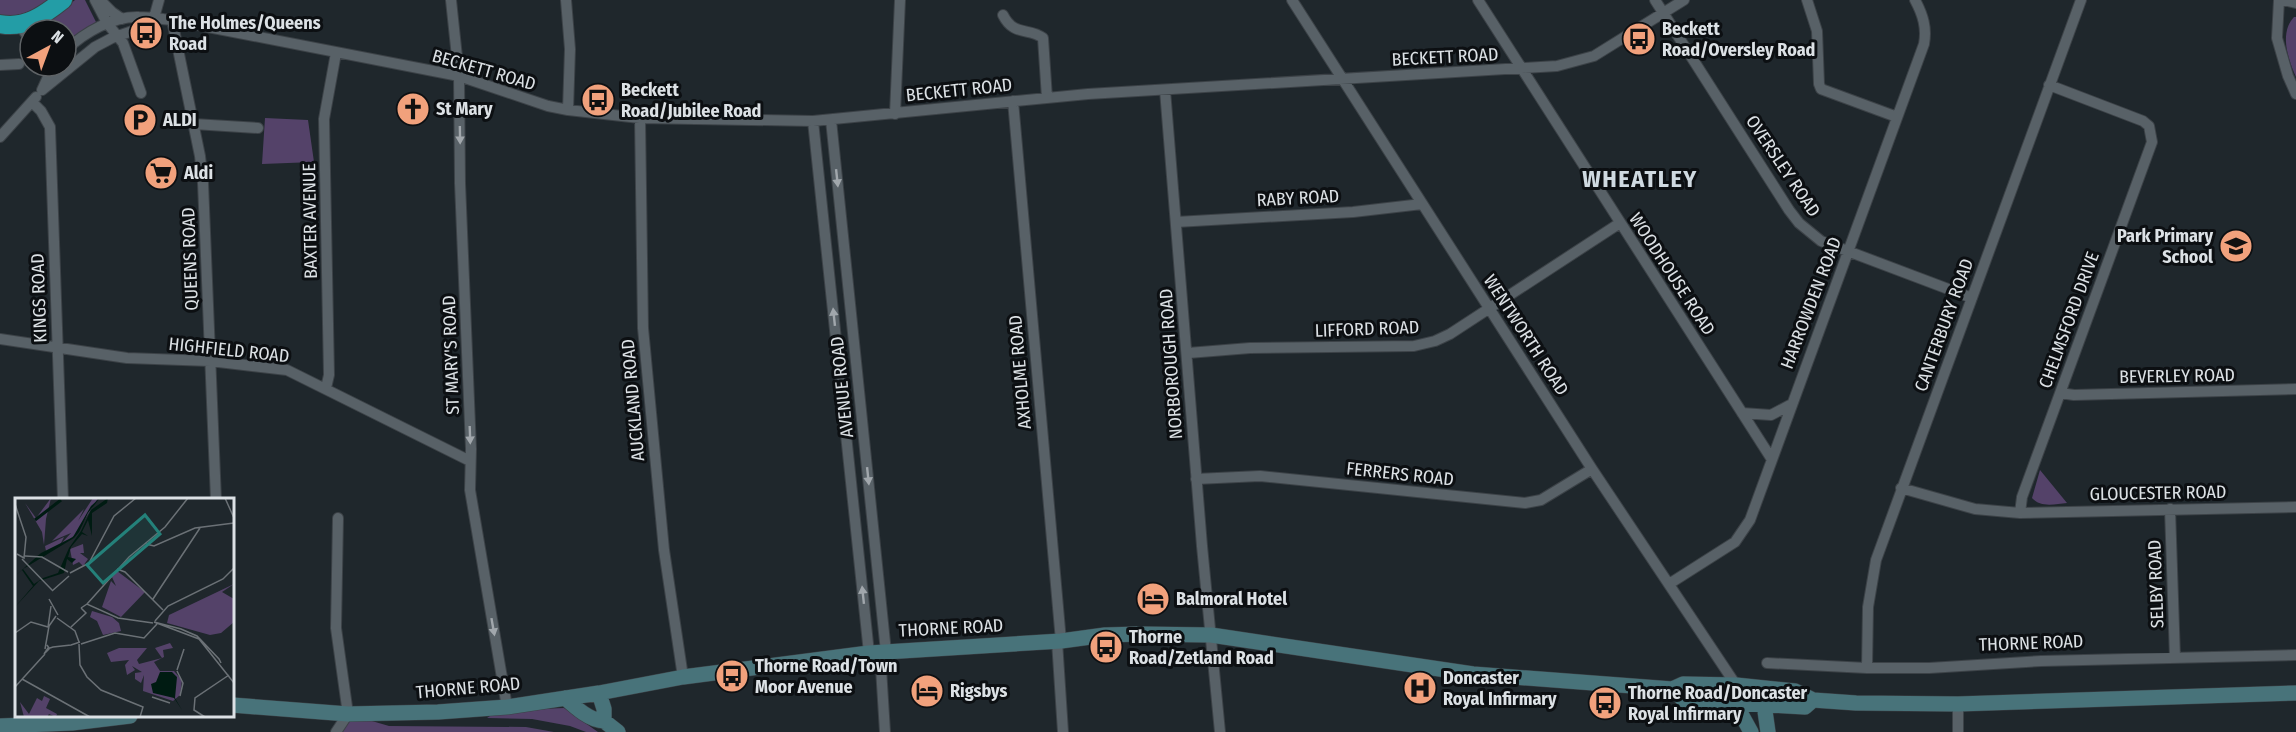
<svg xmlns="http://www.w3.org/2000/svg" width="2296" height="732" viewBox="0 0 2296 732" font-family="'Fira Sans Condensed',sans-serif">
<rect width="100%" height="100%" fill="#1f272c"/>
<path fill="#544269" d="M0 0H48C32 11 19 18 0 15Z
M75 0H85L96 22 66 42V30H28L63 10Z
M2294 17H2296V77C2288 59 2279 33 2294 17Z
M265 118 308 120 314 162 262 164Z
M2040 470 2067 503C2055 504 2041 508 2032 498Z
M564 708 598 732H586L570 726 532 719 487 718 490 716 538 709Z
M348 714 389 726 526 727 554 732H336Z"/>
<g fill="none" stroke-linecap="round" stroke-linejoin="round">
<g stroke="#3c4247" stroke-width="12">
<path id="street" d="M95 0 107 23 123 43 141 93
M100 0 112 12 122 19
M451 0 459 76 460 183 471 449 470 490 507 707
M566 0 570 49 568 110
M1292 0 1592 469 1736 685
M1478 0 1771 458
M1655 0 1789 210 1799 223 1821 241 1972 298
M1807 0 1817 31 1819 84 1821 89 1897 117
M2279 0 2277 38 2288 76 2296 94
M2284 0 2296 3
M1003 15C1014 37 1029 27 1043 38L1047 98
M172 20 200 156 203 183 216 500
M19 25 30 39
M66 50C85 32 113 16 139 17 150 17 161 19 172 20L459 76 548 106 568 110 640 118 813 121 1088 94 1557 66 1594 56 1684 0
M0 65 19 64
M53 66 42 90 95 47 112 38 147 26 154 18 159 0
M1165 90 1202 546 1220 732
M1013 101 1061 641
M32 102 41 111 50 127 63 500
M895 114 900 0
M640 118 643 328 664 550 683 677
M831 120 886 652
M813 121 869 653
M194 124 258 128
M0 137 36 97
M1176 222 1353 212 1422 204
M0 339 127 358 210 361 287 370 470 461
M1188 353 1250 348 1414 346 1435 341 1450 334 1620 223
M326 388 329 375 324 119 336 53
M2060 393 2074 395 2296 389
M1742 413 1771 415 1790 405
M1196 479 1260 476 1525 503 1541 500 1592 469
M1901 488 1975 509 2020 513 2022 497 2152 142 2149 126 2143 121 2049 85
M2170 509 2175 658
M2020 513 2296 507
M1669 584 1735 542 1750 520 1924 44C1927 28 1923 15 1915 0
M1057 641 1063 732
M880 652 885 732
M1767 663 1867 668H1929L2041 661 2296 655
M1867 668 1868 607 1876 560 2081 0
M336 732 348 714 336 628 338 518
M1958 732V704"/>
</g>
<g stroke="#3c4247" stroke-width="16">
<path id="secondary" d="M1672 689 1684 700 1805 707 1813 700
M599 693 604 709V721
M1736 697 1740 712 1751 732
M565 698C575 707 590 721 604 721L618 732
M1757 700 1764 704 1768 732
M232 705 348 714 438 712 507 707 599 693 683 677 869 653 1061 641 1105 635 1140 634 1211 635 1473 674 1672 689 1683 684 1736 685 1795 691 1813 700 1856 703 1958 704 2296 693
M0 726 72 723 130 716"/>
</g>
<g stroke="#3c4247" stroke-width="20">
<path id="highway" d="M0 24C25 29 44 15 63 0"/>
</g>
<use href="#street" stroke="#586167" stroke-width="10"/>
<use href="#secondary" stroke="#48737a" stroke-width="15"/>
<use href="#highway" stroke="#239da6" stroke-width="18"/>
</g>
<defs><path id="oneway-solid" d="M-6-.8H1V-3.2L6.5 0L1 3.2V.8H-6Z" transform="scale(1.5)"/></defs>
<g fill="#a1a7ac">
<use href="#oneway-solid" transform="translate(460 135) rotate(89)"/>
<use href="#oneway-solid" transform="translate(837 178) rotate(84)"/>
<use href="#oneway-solid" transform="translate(834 317) rotate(-96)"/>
<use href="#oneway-solid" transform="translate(470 435) rotate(88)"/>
<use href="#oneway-solid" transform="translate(868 476) rotate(84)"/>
<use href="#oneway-solid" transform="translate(863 595) rotate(-96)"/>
<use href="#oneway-solid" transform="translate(493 627) rotate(80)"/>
</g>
<defs>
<g id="bus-disc" transform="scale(1.725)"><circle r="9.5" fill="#f1a17c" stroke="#0c0f12"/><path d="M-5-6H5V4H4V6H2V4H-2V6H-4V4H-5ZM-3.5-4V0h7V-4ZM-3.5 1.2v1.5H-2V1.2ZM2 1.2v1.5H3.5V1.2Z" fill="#111"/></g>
<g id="church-disc" transform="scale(1.725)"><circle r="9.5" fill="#f1a17c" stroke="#0c0f12"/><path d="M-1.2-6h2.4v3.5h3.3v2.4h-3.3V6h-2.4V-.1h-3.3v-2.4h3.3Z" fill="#111"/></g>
<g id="parking-disc" transform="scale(1.725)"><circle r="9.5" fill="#f1a17c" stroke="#0c0f12"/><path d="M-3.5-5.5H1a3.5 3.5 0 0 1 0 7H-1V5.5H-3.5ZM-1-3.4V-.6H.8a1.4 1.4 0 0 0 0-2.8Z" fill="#111"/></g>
<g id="supermarket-disc" transform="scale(1.725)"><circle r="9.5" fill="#f1a17c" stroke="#0c0f12"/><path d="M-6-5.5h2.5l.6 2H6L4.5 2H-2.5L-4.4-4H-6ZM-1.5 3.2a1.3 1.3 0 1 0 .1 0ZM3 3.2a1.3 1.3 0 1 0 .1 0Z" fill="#111"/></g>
<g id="school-disc" transform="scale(1.725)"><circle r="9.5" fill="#f1a17c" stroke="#0c0f12"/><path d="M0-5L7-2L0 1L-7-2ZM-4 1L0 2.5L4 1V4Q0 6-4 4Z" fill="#111"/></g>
<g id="hotel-disc" transform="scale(1.725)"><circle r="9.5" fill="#f1a17c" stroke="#0c0f12"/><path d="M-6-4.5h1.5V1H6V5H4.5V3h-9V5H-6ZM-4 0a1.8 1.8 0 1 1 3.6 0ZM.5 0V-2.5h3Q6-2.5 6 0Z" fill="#111"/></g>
<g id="hospital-disc" transform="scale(1.725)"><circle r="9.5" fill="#f1a17c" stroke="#0c0f12"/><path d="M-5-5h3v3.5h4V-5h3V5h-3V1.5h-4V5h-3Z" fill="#111"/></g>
</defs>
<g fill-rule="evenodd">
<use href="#bus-disc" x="146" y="33"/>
<use href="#bus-disc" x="1639" y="39"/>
<use href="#bus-disc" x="598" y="100"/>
<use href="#church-disc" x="413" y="109"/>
<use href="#parking-disc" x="140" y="120"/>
<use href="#supermarket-disc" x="161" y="173"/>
<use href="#school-disc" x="2236" y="246"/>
<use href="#hotel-disc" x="1153" y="599"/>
<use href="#bus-disc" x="1106" y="647"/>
<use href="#bus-disc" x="732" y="676"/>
<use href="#hospital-disc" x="1420" y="688"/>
<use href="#hotel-disc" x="927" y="691"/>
<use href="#bus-disc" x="1605" y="703"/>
</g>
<g text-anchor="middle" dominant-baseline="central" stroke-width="6" stroke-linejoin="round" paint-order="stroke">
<g font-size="18" font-weight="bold" fill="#dce1e5" stroke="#0c0f12" text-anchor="start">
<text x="169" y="23">The Holmes/Queens<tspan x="169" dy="21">Road</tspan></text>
<text x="1662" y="29">Beckett<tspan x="1662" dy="21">Road/Oversley Road</tspan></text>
<text x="621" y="90">Beckett<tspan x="621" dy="21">Road/Jubilee Road</tspan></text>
<text x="436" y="109">St Mary</text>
<text x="163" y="120">ALDI</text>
<text x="184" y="173">Aldi</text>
<text x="2213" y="236" text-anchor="end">Park Primary<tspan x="2213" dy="21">School</tspan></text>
<text x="1176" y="599">Balmoral Hotel</text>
<text x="1129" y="637">Thorne<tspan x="1129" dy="21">Road/Zetland Road</tspan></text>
<text x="755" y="666">Thorne Road/Town<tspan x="755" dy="21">Moor Avenue</tspan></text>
<text x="1443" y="678">Doncaster<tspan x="1443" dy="21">Royal Infirmary</tspan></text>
<text x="950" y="691">Rigsbys</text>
<text x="1628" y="693">Thorne Road/Doncaster<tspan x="1628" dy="21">Royal Infirmary</tspan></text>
</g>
<g font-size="18" fill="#dce1e5" stroke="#0c0f12">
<text transform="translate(1445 57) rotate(-3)">BECKETT ROAD</text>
<text transform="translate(484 70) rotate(16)">BECKETT ROAD</text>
<text transform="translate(959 90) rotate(-6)">BECKETT ROAD</text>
<text transform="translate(1783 166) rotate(56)">OVERSLEY ROAD</text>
<text transform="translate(1298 198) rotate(-3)">RABY ROAD</text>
<text transform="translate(310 221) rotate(-91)">BAXTER AVENUE</text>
<text transform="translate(190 259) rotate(-92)">QUEENS ROAD</text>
<text transform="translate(1672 274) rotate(57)">WOODHOUSE ROAD</text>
<text transform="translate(39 298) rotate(-92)">KINGS ROAD</text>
<text transform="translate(1811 303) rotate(-69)">HARROWDEN ROAD</text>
<text transform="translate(2069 320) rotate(-70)">CHELMSFORD DRIVE</text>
<text transform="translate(1944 325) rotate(-70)">CANTERBURY ROAD</text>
<text transform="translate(1367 329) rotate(-2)">LIFFORD ROAD</text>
<text transform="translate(1526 335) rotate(57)">WENTWORTH ROAD</text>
<text transform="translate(229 350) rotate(6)">HIGHFIELD ROAD</text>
<text transform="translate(451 355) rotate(-92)">ST MARY'S ROAD</text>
<text transform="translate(1171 364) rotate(-94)">NORBOROUGH ROAD</text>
<text transform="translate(1020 372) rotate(-95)">AXHOLME ROAD</text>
<text transform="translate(2177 376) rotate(-1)">BEVERLEY ROAD</text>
<text transform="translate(842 387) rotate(-96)">AVENUE ROAD</text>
<text transform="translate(633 400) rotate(-95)">AUCKLAND ROAD</text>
<text transform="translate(1400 474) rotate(6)">FERRERS ROAD</text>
<text transform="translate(2158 493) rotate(-1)">GLOUCESTER ROAD</text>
<text transform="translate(2156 584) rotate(-92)">SELBY ROAD</text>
<text transform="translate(951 628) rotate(-3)">THORNE ROAD</text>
<text transform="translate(2031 643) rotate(-2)">THORNE ROAD</text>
<text transform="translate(468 688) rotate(-5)">THORNE ROAD</text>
</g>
<g font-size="24" font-weight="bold" letter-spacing="1.5" fill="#cfd9e0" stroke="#0c0f12">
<text x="1640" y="179">WHEATLEY</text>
</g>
</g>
<g transform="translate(15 498)">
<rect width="219" height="219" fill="#1f272c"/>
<path d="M36 0 31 21 29 47 27 34 10 5 21 20ZM78 0H83L61 36 50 45 31 53 30 48 49 39 45 47 56 35 37 43 69 11 63 23ZM68 46 69 55H65L73 61 68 68 64 64 58 67 55 51ZM102 73 130 94 106 119 87 109 96 83 101 88 97 79ZM219 86 207 94 219 101V124L206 135 195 137 152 125 154 117ZM77 113 97 119 104 125 106 133 88 137 82 123 75 119ZM155 145 158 150 148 152 149 159 139 164 145 173H159L167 182 165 197 158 203 128 193 129 177 126 185 120 181V175L127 174 117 168 120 172 112 177 110 167 114 162 96 164 92 155 104 150H132L122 162 124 166 147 160 140 150ZM29 198 35 201 31 210 42 216 41 219 34 216 32 219H9L5 204 14 216 22 200 27 203Z" fill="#544269"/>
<path d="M85 0 73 15 64 34 59 40 8 71 19 86 28 80 43 75 54 50 66 33 76 12 93 0 92 5 77 15V38L73 22 67 34 73 38 67 36 56 49 53 59 61 61 57 65 52 61 49 75 24 83 0 109 18 88 7 72 0 78 26 55 58 39 76 8ZM145 174H157L162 179 160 200 167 212 159 200 138 195 136 186 141 184Z" fill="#001b12"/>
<path fill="none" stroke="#001b12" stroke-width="3" d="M20 22 46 2"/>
<path fill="none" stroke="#6b7176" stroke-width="1.5" d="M210 0 219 20M0 6 11 39 9 60 2 56M131 46 139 48 180 30 219 25M10 58 27 59 53 74M7 61 37 92M74 65 99 18 121 0M102 71 110 74 148 112M55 75 74 65M37 93 54 78M34 101 43 117M138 101 185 30M72 106 114 59 150 29 173 0M66 110 72 106 103 120 138 125M42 120 60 133 64 144M140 123 153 108 208 81 219 70M56 129 71 115 66 110M0 135 16 124 33 129 36 108M64 146 65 167 72 179 86 192 128 209 125 219M66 146 100 135 129 140 142 126M32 147 34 150V151L29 156 33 150H35L38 149 56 147 65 144M30 151 34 128 41 118M206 165 204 161 182 138 166 131 139 124 184 141 219 185M162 172 169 151M162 173 168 185 165 198M7 181 75 219M0 189 30 156M137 199 155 205M190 219 179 212 180 200 214 177"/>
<path fill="#24817a" fill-opacity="0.15" stroke="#24817a" stroke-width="3" d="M130 17 145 36 88 85 72 67Z"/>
<rect width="219" height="219" fill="none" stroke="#dce1e5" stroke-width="3"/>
</g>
<g transform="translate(48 48) rotate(41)"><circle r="28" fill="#0c0f12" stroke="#5f6366" stroke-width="1.5"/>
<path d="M0-4.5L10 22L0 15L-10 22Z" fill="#f1a17c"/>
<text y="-9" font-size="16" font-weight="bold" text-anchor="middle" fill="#dce1e5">N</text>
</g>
</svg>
